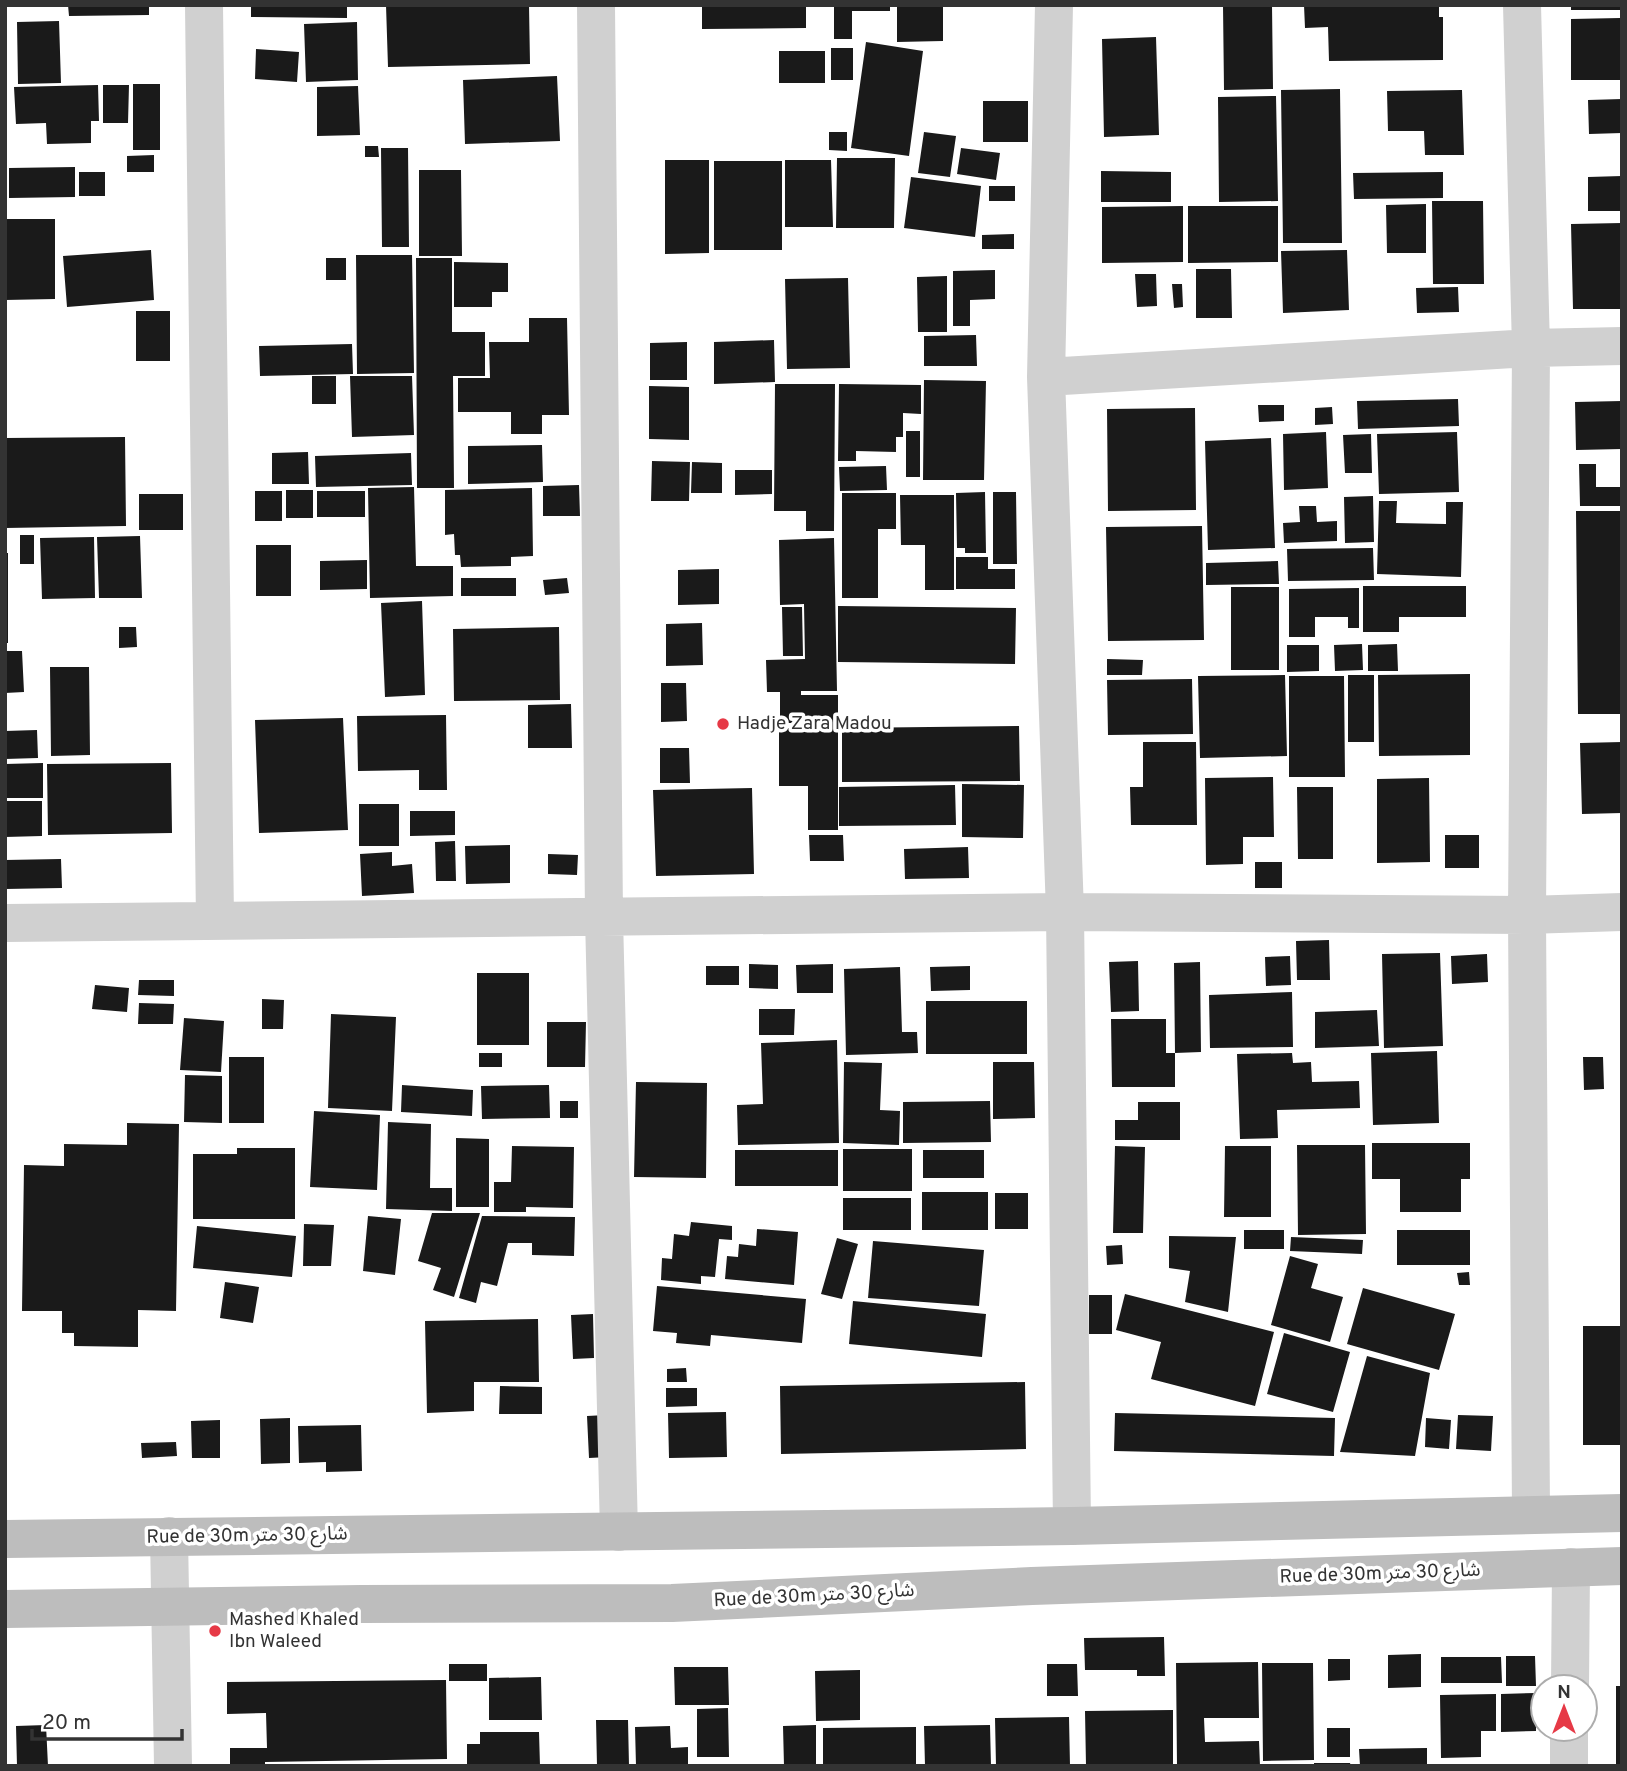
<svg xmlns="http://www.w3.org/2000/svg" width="1627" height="1771" viewBox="0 0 1627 1771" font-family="Overpass,'Noto Sans Arabic',sans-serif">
<rect width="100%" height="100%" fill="#fff"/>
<path fill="#1a1a1a" d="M68 5H149V15L69 16Z
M251 5H347V18L251 17Z
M386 5H529L530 64 388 67Z
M702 5H806V28L702 29Z
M834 5H890V11H852V39H834Z
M897 5H943V41L897 42Z
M1223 5H1272L1273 89 1224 90Z
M1304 5H1439V17H1443V60L1329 61 1328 27 1305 28Z
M1571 5H1622V10H1571Z
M1620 18V80H1571V19Z
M59 21 61 83 18 84 17 22Z
M357 22 358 80 306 82 304 24Z
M1156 37 1159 135 1104 137 1102 39Z
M866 42 923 51 909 156 851 148Z
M831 48H853V80H831Z
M256 49 299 52 297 82 255 79Z
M779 51H825V83H779Z
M557 76 560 141 465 144 463 80Z
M133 84H160V150H133Z
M98 85 99 121H91V143L47 144 46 123 16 124 14 87Z
M103 85H129L128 123H103Z
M358 86 360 135 317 136V87Z
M1340 89 1342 243H1283L1281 90Z
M1462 90 1464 155H1425L1424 131H1388L1387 91Z
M1276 96 1278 201 1219 202 1218 97Z
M1622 99V133L1589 134 1588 100Z
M983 101H1028V142H983Z
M829 132H847V151L829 150Z
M924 132 956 136 950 177 918 173Z
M365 146H378L379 157H365Z
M381 148H408L409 247H382Z
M961 148 1000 153 996 180 957 174Z
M154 155V172H127V156Z
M837 158H895L894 228H836Z
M665 160H709V253L665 254Z
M785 160H831L833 227H785Z
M714 161H782V250H714Z
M75 167V197L9 198V168Z
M419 170H461L462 256H419Z
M1101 171 1171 172V202H1101Z
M79 172H105V196H79Z
M1443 172V198L1354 199 1353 173Z
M1622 176V211H1588V177Z
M911 177 981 186 975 237 904 228Z
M989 186H1015V201H989Z
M1432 201H1483L1484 284H1433Z
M1426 204V253H1387L1386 205Z
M1183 206V262L1102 263V207Z
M1188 206H1278V262L1188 263Z
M5 219H55V299L5 300Z
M1622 223V309H1573L1571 224Z
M1014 234V249H982V235Z
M151 250 154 300 67 307 63 256Z
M1347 250 1349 310 1283 313 1281 251Z
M356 255H412L414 373 357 374Z
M326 258H346V280H326Z
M416 258H452V332H485V376H453L454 488H417Z
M454 262 508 263V292H492V307H454Z
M1196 269H1231L1232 318H1196Z
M995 270V299L970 300V326H953V271Z
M1135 274H1156L1157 306 1137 307Z
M947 276V332H918L917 277Z
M848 278 850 368 787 369 785 279Z
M1172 284H1182L1183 307 1174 308Z
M1458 287 1459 312 1417 313 1416 288Z
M136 311H170V361H136Z
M529 318H567L569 415H542V434H511V412H458V378H490L489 342H529Z
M976 335 977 366H924V336Z
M774 340 775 382 714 384V342Z
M687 342V380H650V343Z
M352 344 353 374 260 376 259 346Z
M312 376H336V404H312Z
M350 376H412L414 435 352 437Z
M924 380 986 381 984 480H923Z
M775 384H835L834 531H806V511H774Z
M839 384 921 385V414L903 413V437H896V452L856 451V461H838Z
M649 386 689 387V440L649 439Z
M1458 399 1459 426 1358 429 1357 401Z
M1622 401V449L1576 450 1575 402Z
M1258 405H1284V421L1259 422Z
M1332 407 1333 424 1315 425V408Z
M1195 408 1196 510 1108 511 1107 409Z
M906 431H920V477H906Z
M1326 432 1328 488 1284 490 1283 434Z
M1457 432 1459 492 1379 494 1377 434Z
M1371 434 1372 473H1345L1343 435Z
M125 437 126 526 5 528V438Z
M1271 438 1275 548 1208 550 1205 441Z
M542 445 543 482 468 484V446Z
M308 452 309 484H272V453Z
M411 453 412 485 316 487 315 456Z
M652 461 690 462 689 501H651Z
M692 462 722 463V493H691Z
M1579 464H1596V487H1622V506H1580Z
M886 466 887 490 840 491 839 467Z
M735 470H772V494L735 495Z
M579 485 580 516H543V486Z
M414 487 416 566H453V596L370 598 368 488Z
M532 488 533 556 511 557V566L461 567 460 555H455L454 534 445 535V490Z
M286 490H313V518H286Z
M255 491H282V521H255Z
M317 491H365V517H317Z
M985 492 986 553H965V548H957L956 493Z
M993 492H1016L1017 564H993Z
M842 493H896V529H878V598H842Z
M139 494H183V530H139Z
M900 495H954V590H925V545H901Z
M1373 496 1374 542 1345 543 1344 497Z
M1379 501H1397L1396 523 1446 524V502H1463L1461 577 1377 574Z
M1299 506H1316L1317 522 1337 521V541L1284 543 1283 523 1300 522Z
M1576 511H1622V714H1578Z
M1202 526 1204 640 1108 641 1106 527Z
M20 535H34V564H20Z
M140 536 142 598H99L97 537Z
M94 537 95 598 42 599 40 538Z
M834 538 837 691H801V695H838V830H808V786H779V728H802V723H780V692H767L766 660 805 659 804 604 780 605 779 540Z
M256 545H291V596H256Z
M1373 548 1374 580 1288 581 1287 549Z
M5 553H8V643H5Z
M956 557H988V569H1015V589H956Z
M367 560V589L320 590V561Z
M1278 561 1279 584 1206 585V563Z
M719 569V604L678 605V570Z
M461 578H516V596H461Z
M567 578 569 593 545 595 543 580Z
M1363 586H1466V617H1399V632H1363Z
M1231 587H1279V670H1231Z
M1359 588V628H1348V617H1315V637H1289V589Z
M422 601 425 695 385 697 381 603Z
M838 606 1016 608 1015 664 838 662Z
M782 607H802L803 656H783Z
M702 623 703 665 666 666V624Z
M119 627H136L137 647 119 648Z
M559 627 560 700 454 701 453 629Z
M1362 644 1363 670 1335 671 1334 645Z
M1397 644 1398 671H1368V645Z
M1287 645H1319V671L1287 672Z
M5 651H22L24 692 5 693Z
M1107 659 1143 660 1142 675H1107Z
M50 667H89L90 755 51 756Z
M1470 674V755L1379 756 1378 675Z
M1285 675 1287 756 1200 758 1198 676Z
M1348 675H1374V742H1348Z
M1289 676H1344L1345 777H1289Z
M1192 679 1193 734 1108 735 1107 680Z
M661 683H686L687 721 661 722Z
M571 704 572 748H528V705Z
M446 715 447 790H419V770L358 771 357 716Z
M343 718 348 830 259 833 255 720Z
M1019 726 1020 781 842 782V728Z
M37 730 38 758 5 759V731Z
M1143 742H1196L1197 825H1131L1130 787H1143Z
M1622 742V813L1582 814 1580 743Z
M660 748H689L690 783H660Z
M43 763V798H5V764Z
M171 763 172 833 48 835 47 764Z
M1273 777 1274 837H1243V864L1206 865 1205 778Z
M1429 778 1430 862 1377 863V779Z
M962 784 1024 785 1023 838 962 837Z
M955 785 956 825 839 826V787Z
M1297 787H1333V859H1298Z
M752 788 754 874 656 876 653 790Z
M5 801H42V836L5 837Z
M359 804H399V846H359Z
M410 811H455V835L410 836Z
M809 835H843L844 861H810Z
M1445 835H1479V868H1445Z
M455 841 456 881H436L435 842Z
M510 845V883L466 884 465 846Z
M968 847 969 878 905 879 904 849Z
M392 852V866L412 864 414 893 362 896 360 854Z
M548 854 578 855 577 875 548 874Z
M61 859 62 888 5 889V860Z
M1255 862H1282V888H1255Z
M1329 940 1330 980H1297L1296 941Z
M1440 953 1443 1046 1384 1048 1382 954Z
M1487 954 1488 982 1452 984 1451 956Z
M1290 956 1291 985 1266 986 1265 957Z
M1138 961 1139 1011 1111 1012 1109 962Z
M1200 962 1201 1052 1175 1053 1174 963Z
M749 964 778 965V989L749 988Z
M833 964V993H797L796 965Z
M706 966H739V985H706Z
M970 966V990L931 991 930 967Z
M900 967 902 1032H917L918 1053 846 1055 844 969Z
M477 973H529V1045H477Z
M139 980H174V996L138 995Z
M95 985 129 988 127 1012 92 1009Z
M1292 992 1293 1047 1210 1048 1209 995Z
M262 999 284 1000 283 1029H262Z
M926 1001H1027V1054H926Z
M139 1003 174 1004 173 1024H138Z
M759 1009H795L794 1035H759Z
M1377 1010 1379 1046 1315 1048V1012Z
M331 1014 396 1017 392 1111 328 1108Z
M184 1018 224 1021 221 1072 180 1070Z
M1111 1019H1166V1053H1175V1087H1112Z
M547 1022H586L585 1067H547Z
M837 1040 839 1143 738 1145 737 1105 763 1104 761 1043Z
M1437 1051 1439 1123 1373 1125 1371 1053Z
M479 1053H502V1067H479Z
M1292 1053 1293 1063 1311 1062 1312 1082 1359 1081 1360 1108 1277 1110 1278 1138 1240 1139 1237 1054Z
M229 1057H264V1123H229Z
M1583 1057H1603L1604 1089 1584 1090Z
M844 1062 882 1063 880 1110 900 1111 899 1145 843 1143Z
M993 1062H1034L1035 1118 993 1119Z
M185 1075 222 1076V1123L184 1122Z
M636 1082 707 1083 706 1178 634 1177Z
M402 1085 473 1090 472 1116 401 1112Z
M549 1085 550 1118 482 1119 481 1086Z
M560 1101H578V1118H560Z
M990 1101 991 1142 903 1143V1102Z
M1138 1102H1180V1140H1115V1120H1138Z
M314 1111 380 1115 377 1190 310 1187Z
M388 1122 431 1124 430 1188H452V1211L386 1209Z
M127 1123 179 1124 176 1311 138 1310V1347L74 1346V1333H62V1311H22L24 1165 64 1166V1144L127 1145Z
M456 1138 489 1139V1207H456Z
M1372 1143H1470V1179H1461V1212H1400V1179H1372Z
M1297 1145H1365L1366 1234 1298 1235Z
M512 1146 574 1147 573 1208 526 1207V1212H494V1182H511Z
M1115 1146 1145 1147 1143 1233H1113Z
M1225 1146H1271V1217H1224Z
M237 1148H295V1219H193V1154H237Z
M843 1149H912V1191H843Z
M735 1150H838V1186H735Z
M923 1150H984V1178H923Z
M922 1192H988V1230H922Z
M995 1193H1028V1229H995Z
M843 1198H911V1230H843Z
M432 1213H480L454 1297 433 1290 441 1268 418 1261Z
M368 1216 401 1219 395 1275 363 1271Z
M482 1216 575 1217 574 1256 532 1255V1243H508L497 1286 481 1282 476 1303 459 1298Z
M691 1222 732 1226V1240L719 1239 715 1277 701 1276V1284L661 1280 662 1258 672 1259 674 1234 689 1236Z
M304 1224 334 1225 331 1266H303Z
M197 1226 296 1236 292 1277 193 1268Z
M757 1229 798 1232 794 1285 725 1279 727 1256 738 1257 739 1244 756 1246Z
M1244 1230H1284V1249H1244Z
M1397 1230H1470V1265H1397Z
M1169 1236 1236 1237 1228 1312 1185 1302 1190 1271 1169 1268Z
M1291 1237 1363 1240 1362 1254 1290 1251Z
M837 1238 858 1244 842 1299 821 1294Z
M873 1241 984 1250 979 1306 868 1298Z
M1122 1245 1123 1264 1107 1265 1106 1246Z
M1290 1256 1318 1264 1311 1288 1343 1297 1330 1342 1271 1325Z
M1469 1272 1470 1285H1459L1457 1273Z
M225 1282 259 1287 253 1323 220 1318Z
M657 1286 806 1299 802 1343 711 1335 710 1346 676 1343 677 1333 653 1331Z
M1363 1288 1455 1314 1439 1370 1347 1344Z
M1125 1294 1274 1332 1255 1406 1151 1379 1161 1342 1116 1330Z
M1089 1295H1112V1334H1089Z
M853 1301 986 1314 982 1357 849 1344Z
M593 1314 594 1358 573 1359 571 1315Z
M538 1319 539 1382H474V1411L427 1413 425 1321Z
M1583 1326H1622V1445H1583Z
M1284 1333 1350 1352 1333 1412 1267 1394Z
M1367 1356 1430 1373 1415 1456 1340 1452Z
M686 1368 687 1382H667V1369Z
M1025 1382 1026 1449 781 1454 780 1386Z
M500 1386 542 1387V1414H499Z
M666 1388H697V1406L666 1407Z
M726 1412 727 1457 669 1458 668 1413Z
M1115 1413 1335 1418 1334 1456 1114 1451Z
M606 1415 608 1457 589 1458 587 1416Z
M1458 1415 1493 1416 1491 1451 1456 1449Z
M290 1418V1463L261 1464 260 1419Z
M1426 1418 1451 1420 1449 1449 1425 1447Z
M220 1420V1458H192L191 1421Z
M361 1425 362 1471 326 1472V1462L299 1463 298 1426Z
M176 1442 177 1456 142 1458 141 1443Z
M1164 1637 1165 1676H1137V1670H1085L1084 1638Z
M1421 1654V1687L1388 1688V1655Z
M1506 1656H1535L1536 1686H1506Z
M1441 1657H1501L1502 1683H1441Z
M1328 1659H1350V1680L1328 1681Z
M1258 1662 1259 1718H1204L1205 1742 1259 1741 1260 1766H1177L1176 1663Z
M1262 1663H1313L1314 1760 1263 1761Z
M449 1664H487V1681H449Z
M1047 1664H1077L1078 1696H1047Z
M674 1667H728L729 1705H675Z
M860 1670V1720L816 1721 815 1671Z
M541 1677 542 1720H489V1678Z
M446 1680 447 1759 265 1762V1766H230V1748H267L266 1713 227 1714V1682Z
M1616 1686H1622V1766H1616Z
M1536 1693V1731L1501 1732V1694Z
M1496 1694V1731H1481V1757L1441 1758 1440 1695Z
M728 1708 729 1757H697V1709Z
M1173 1710V1766H1086L1085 1711Z
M1069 1717 1070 1766H996L995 1718Z
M596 1720H628L629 1766H597Z
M46 1725 48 1766H17L16 1726Z
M816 1725V1766H784L783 1726Z
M990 1725 991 1766H925L924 1726Z
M670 1726 671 1748 688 1747V1766H636L635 1727Z
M916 1727V1766H823V1728Z
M1327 1728H1350V1757H1327Z
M480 1732H539L540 1766H467V1744H480Z
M1427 1748V1766H1360L1359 1749Z
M1314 1763H1350L1351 1766H1314Z"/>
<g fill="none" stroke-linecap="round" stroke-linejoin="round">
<path stroke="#d0d0d0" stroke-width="38" d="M204 5 215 921
M596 5 604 917 619 1532
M1054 5 1046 377 1065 912 1072 1526
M1522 5 1531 348 1527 915 1531 1513
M1046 377 1531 348 1622 346
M5 923 1065 912 1527 915 1622 912
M169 1536 173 1766
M1570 1687 1571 1567
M1569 1766V1729"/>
<path stroke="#bdbdbd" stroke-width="38" d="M5 1539 1072 1526 1622 1513
M5 1609 361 1604 672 1603 1032 1586 1622 1566"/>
</g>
<g fill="#e63946" stroke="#fff" stroke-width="2.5">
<circle cx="723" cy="724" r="7"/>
<circle cx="215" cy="1631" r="7"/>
</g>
<g text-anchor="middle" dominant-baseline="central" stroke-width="7" stroke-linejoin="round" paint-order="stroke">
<g font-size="19" fill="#333" stroke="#fff" text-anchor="start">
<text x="737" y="724">Hadje Zara Madou</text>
<text x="229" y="1620">Mashed Khaled<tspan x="229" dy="22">Ibn Waleed</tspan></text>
</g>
<g font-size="19" fill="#333" stroke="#fff">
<text transform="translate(247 1536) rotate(-1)">Rue de 30m شارع 30 متر</text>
<text transform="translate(1380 1574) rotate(-2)">Rue de 30m شارع 30 متر</text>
<text transform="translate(814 1596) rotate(-3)">Rue de 30m شارع 30 متر</text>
</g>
</g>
<rect width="1627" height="1771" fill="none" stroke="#333333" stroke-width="14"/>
<g transform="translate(1564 1708)"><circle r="33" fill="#ffffff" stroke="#adadad" stroke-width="2"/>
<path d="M0-5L12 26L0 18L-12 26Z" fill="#e63946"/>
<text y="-10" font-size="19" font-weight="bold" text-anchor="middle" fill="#333333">N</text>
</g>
<path d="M32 1729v10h150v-10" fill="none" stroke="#333333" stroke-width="3.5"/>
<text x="42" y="1729" font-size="21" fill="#333333" stroke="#ffffff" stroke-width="5" paint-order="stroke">20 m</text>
</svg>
